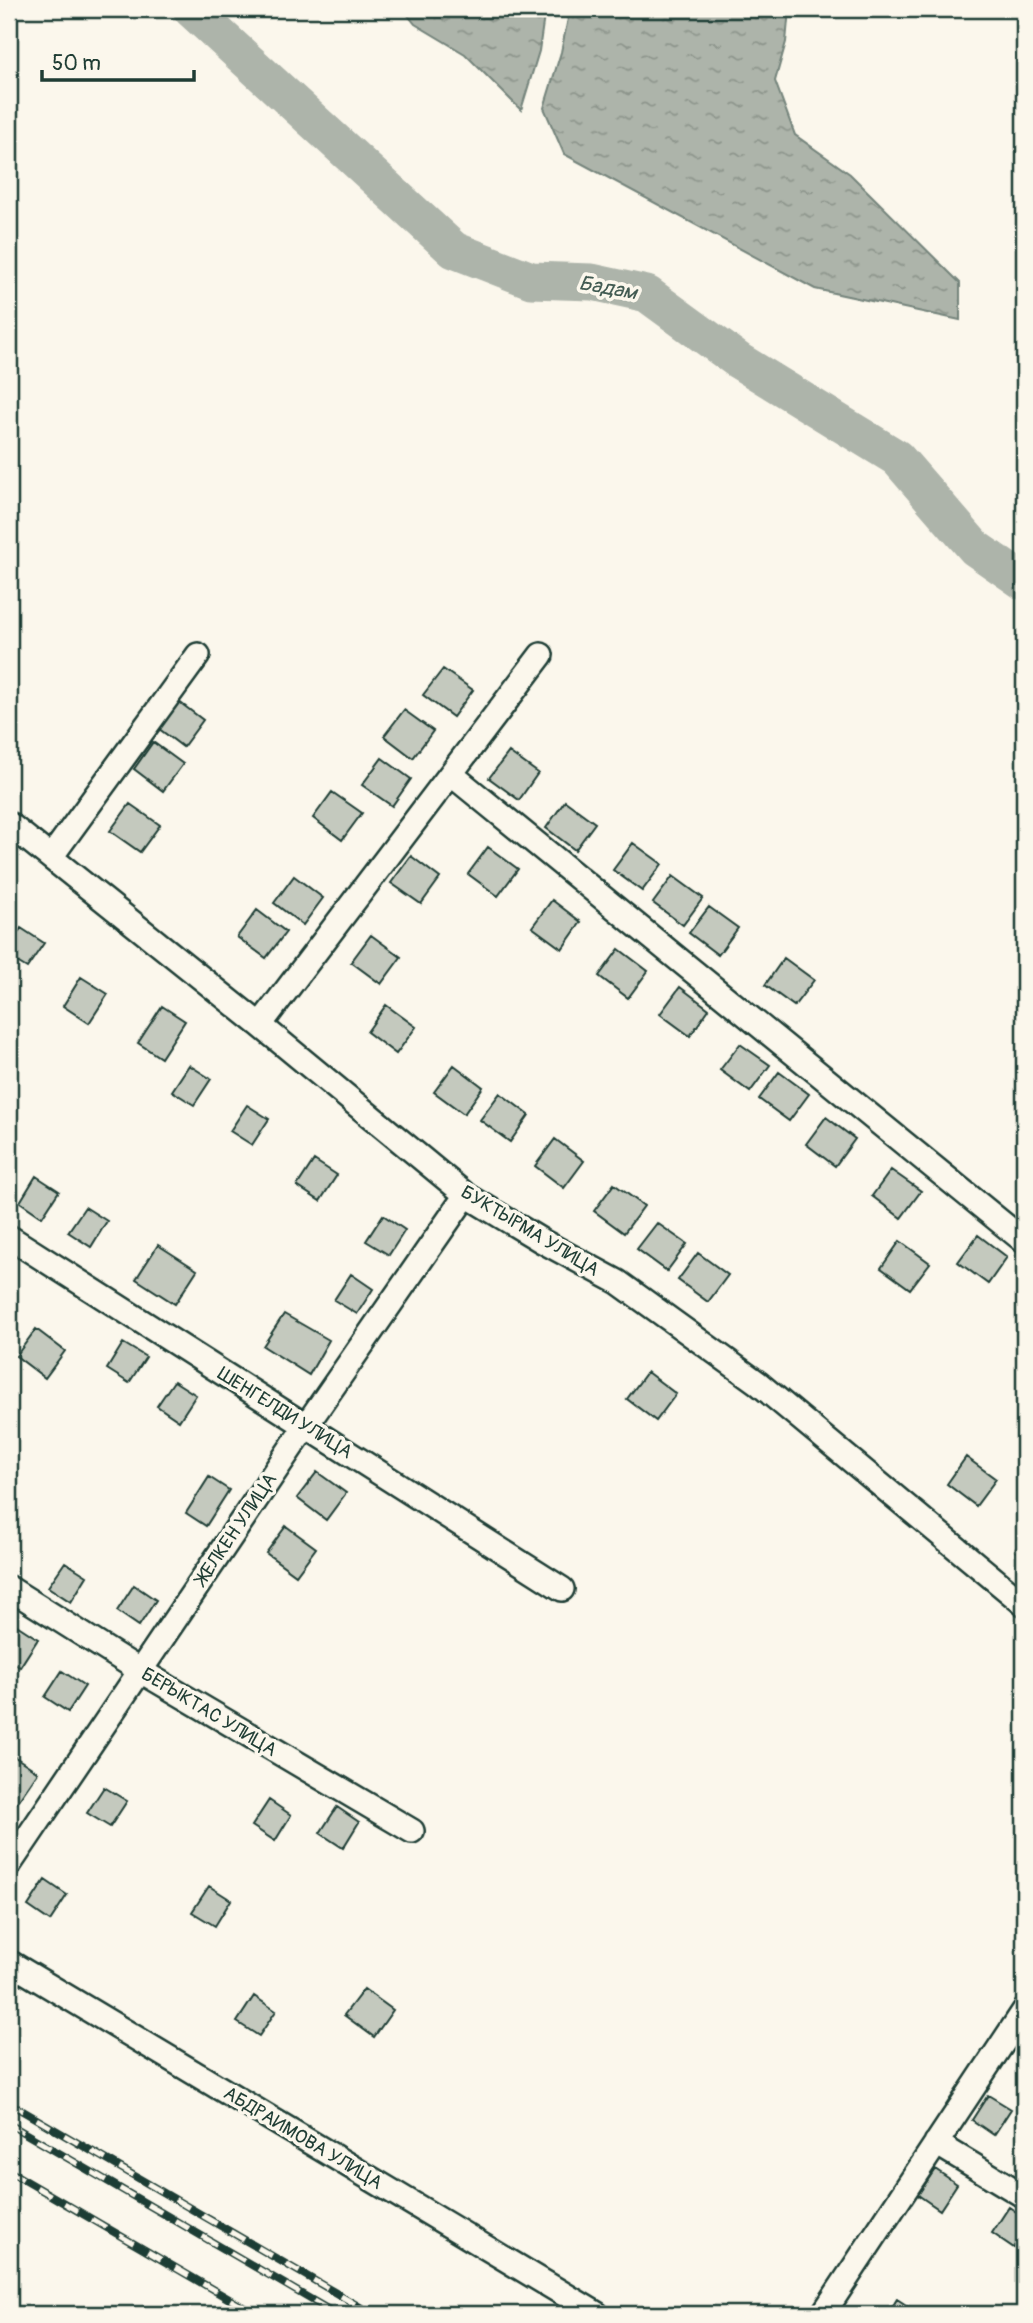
<svg xmlns="http://www.w3.org/2000/svg" width="1033" height="2323" viewBox="0 0 1033 2323" font-family="Pangolin,sans-serif">
<defs>
<pattern id="water-ripples" width="26" height="14" patternUnits="userSpaceOnUse" patternTransform="scale(1.75)"><rect width="26" height="14" fill="#adb4aa"/><path d="M2 4q2-2 4 0t4 0M15 11q2-2 4 0t4 0" fill="none" stroke="#8c948b"/></pattern>
</defs>
<rect width="100%" height="100%" fill="#fbf7ec"/>
<filter id="ink" filterUnits="userSpaceOnUse"><feTurbulence type="fractalNoise" baseFrequency=".0143" numOctaves="2"/><feDisplacementMap in="SourceGraphic" scale="14" xChannelSelector="R" yChannelSelector="G"/><feConvolveMatrix kernelMatrix="1 2 1 2 8 2 1 2 1" color-interpolation-filters="sRGB"/></filter>
<g filter="url(#ink)">
<path fill="url(#water-ripples)" stroke="#74847b" stroke-width="2" d="M403 9H545L539 51 521 110 465 54 415 24Z
M570 9H789L786 42 775 81 795 135 850 174 960 283V320L815 289 564 154 544 108 561 52Z"/>
<g fill="none" stroke-linecap="round" stroke-linejoin="round">
<path stroke="#adb4aa" stroke-width="37" d="M191 9 454 250 531 280 592 282 647 294 739 361 897 458 975 548 1024 582"/>
</g>
<path fill="#c4c9be" stroke="#1f3d34" stroke-width="2" d="M443 669 473 690 453 717 423 695Z
M174 698 203 720 183 747 154 725Z
M404 710 433 731 413 758 384 736Z
M153 742 183 764 163 791 134 769Z
M509 752 538 773 519 800 489 778Z
M382 758 411 779 392 806 362 785Z
M332 792 362 813 342 840 313 818Z
M565 801 595 823 575 850 546 828Z
M130 804 160 825 140 852 110 831Z
M633 843 662 864 642 891 613 870Z
M488 847 518 869 498 896 468 874Z
M411 856 440 878 421 904 391 883Z
M294 876 323 898 303 925 274 903Z
M673 876 703 898 683 925 653 903Z
M552 900 581 922 562 949 532 927Z
M709 907 738 928 718 955 689 933Z
M257 910 286 932 266 958 237 937Z
M21 928 44 943 27 968 9 957V947Z
M371 935 401 957 381 984 351 962Z
M619 949 648 971 628 998 599 976Z
M784 958 814 980 794 1006 765 985Z
M81 977 108 994 89 1023 63 1006Z
M680 987 709 1009 690 1036 660 1014Z
M386 1005 416 1027 396 1054 367 1032Z
M162 1006 185 1021 161 1058 138 1043Z
M740 1044 770 1065 750 1092 720 1070Z
M189 1065 211 1079 194 1105 172 1091Z
M454 1065 483 1087 464 1114 434 1092Z
M779 1072 809 1094 789 1121 759 1099Z
M500 1093 529 1115 510 1142 480 1120Z
M247 1105 269 1119 252 1145 230 1131Z
M826 1117 855 1139 835 1166 806 1144Z
M555 1139 584 1161 564 1188 535 1166Z
M314 1160 337 1175 320 1201 297 1186Z
M891 1170 921 1191 901 1218 872 1196Z
M36 1176 59 1191 42 1217 20 1202Z
M614 1184 644 1206 624 1233 594 1211Z
M85 1207 107 1221 91 1247 68 1232Z
M383 1215 405 1230 389 1255 366 1241Z
M657 1223 687 1244 667 1271 637 1249Z
M978 1235 1007 1257 988 1284 958 1262Z
M900 1241 930 1263 910 1289 881 1268Z
M158 1245 197 1270 175 1304 136 1279Z
M698 1253 728 1275 708 1302 678 1280Z
M351 1274 373 1289 357 1314 334 1300Z
M284 1314 329 1340 309 1375 263 1346Z
M36 1329 65 1351 45 1378 16 1356Z
M123 1343 146 1357 129 1383 107 1369Z
M647 1372 676 1394 656 1421 627 1399Z
M174 1381 196 1395 179 1421 157 1406Z
M966 1457 996 1479 976 1506 947 1484Z
M317 1472 346 1493 326 1520 297 1498Z
M209 1477 229 1490 206 1526 186 1513Z
M286 1526 316 1548 296 1575 266 1553Z
M1024 1537V1556L1015 1550Z
M65 1562 87 1576 71 1602 48 1587Z
M134 1585 156 1600 139 1626 117 1611Z
M9 1620 38 1639 20 1667 9 1660Z
M62 1671 85 1686 68 1712 45 1697Z
M12 1755 38 1772 17 1803 9 1798V1760Z
M104 1787 127 1801 110 1827 87 1813Z
M269 1800 291 1815 275 1841 252 1826Z
M337 1807 359 1822 343 1848 320 1833Z
M45 1880 67 1895 50 1921 28 1906Z
M209 1886 231 1900 215 1926 192 1912Z
M364 1989 393 2010 374 2037 344 2015Z
M254 1996 276 2011 259 2036 237 2022Z
M988 2095 1011 2109 994 2135 972 2120Z
M935 2169 957 2184 940 2210 918 2195Z
M1009 2207 1024 2217V2232L1014 2248 992 2233Z
M897 2299 920 2314H888Z"/>
<g fill="none" stroke-linecap="round" stroke-linejoin="round">
<g stroke="#1f3d34" stroke-width="28">
<path id="street" d="M451 774 1024 1241
M9 824 260 1025 466 1195 542 1241 618 1282 758 1383 1024 1604
M51 857 198 655
M260 1025 541 655
M9 1237 562 1589
M9 1588 139 1670 412 1831
M9 1865 305 1427 466 1195
M9 1962 597 2314
M936 2143 1024 2196
M823 2314 1024 2011"/>
</g>
<use href="#street" stroke="#fbf7ec" stroke-width="23"/>
<g stroke="#1f3d34" stroke-width="8">
<path id="rail" d="M9 2103 372 2314
M9 2124 336 2314
M9 2171 255 2314"/>
</g>
<use href="#rail" stroke="#fbf7ec" stroke-width="5" stroke-dasharray="16" stroke-linecap="butt"/>
</g>
</g>
<g text-anchor="middle" dominant-baseline="central" stroke-width="7" stroke-linejoin="round" paint-order="stroke">
<g font-size="19" fill="#1f3d34" stroke="#fbf7ec">
<text transform="translate(530 1231) rotate(31)">БУКТЫРМА УЛИЦА</text>
<text transform="translate(285 1413) rotate(32)">ШЕНГЕЛДИ УЛИЦА</text>
<text transform="translate(236 1529) rotate(-56)">ЖЕЛКЕН УЛИЦА</text>
<text transform="translate(209 1712) rotate(31)">БЕРЫКТАС УЛИЦА</text>
<text transform="translate(303 2138) rotate(31)">АБДРАИМОВА УЛИЦА</text>
</g>
<g font-size="21" font-style="italic" fill="#425b52" stroke="#fbf7ec">
<text transform="translate(608 288) rotate(10)">Бадам</text>
</g>
</g>
<rect width="1033" height="2323" fill="none" stroke="#fbf7ec" stroke-width="35"/>
<rect x="18" y="18" width="998" height="2288" fill="none" stroke="#1f3d34" stroke-width="2.5" filter="url(#ink)"/>
<path d="M42 70v10h152v-10" fill="none" stroke="#1f3d34" stroke-width="3.5"/>
<text x="52" y="70" font-size="21" fill="#1f3d34" stroke="#fbf7ec" stroke-width="5" paint-order="stroke">50 m</text>
</svg>
